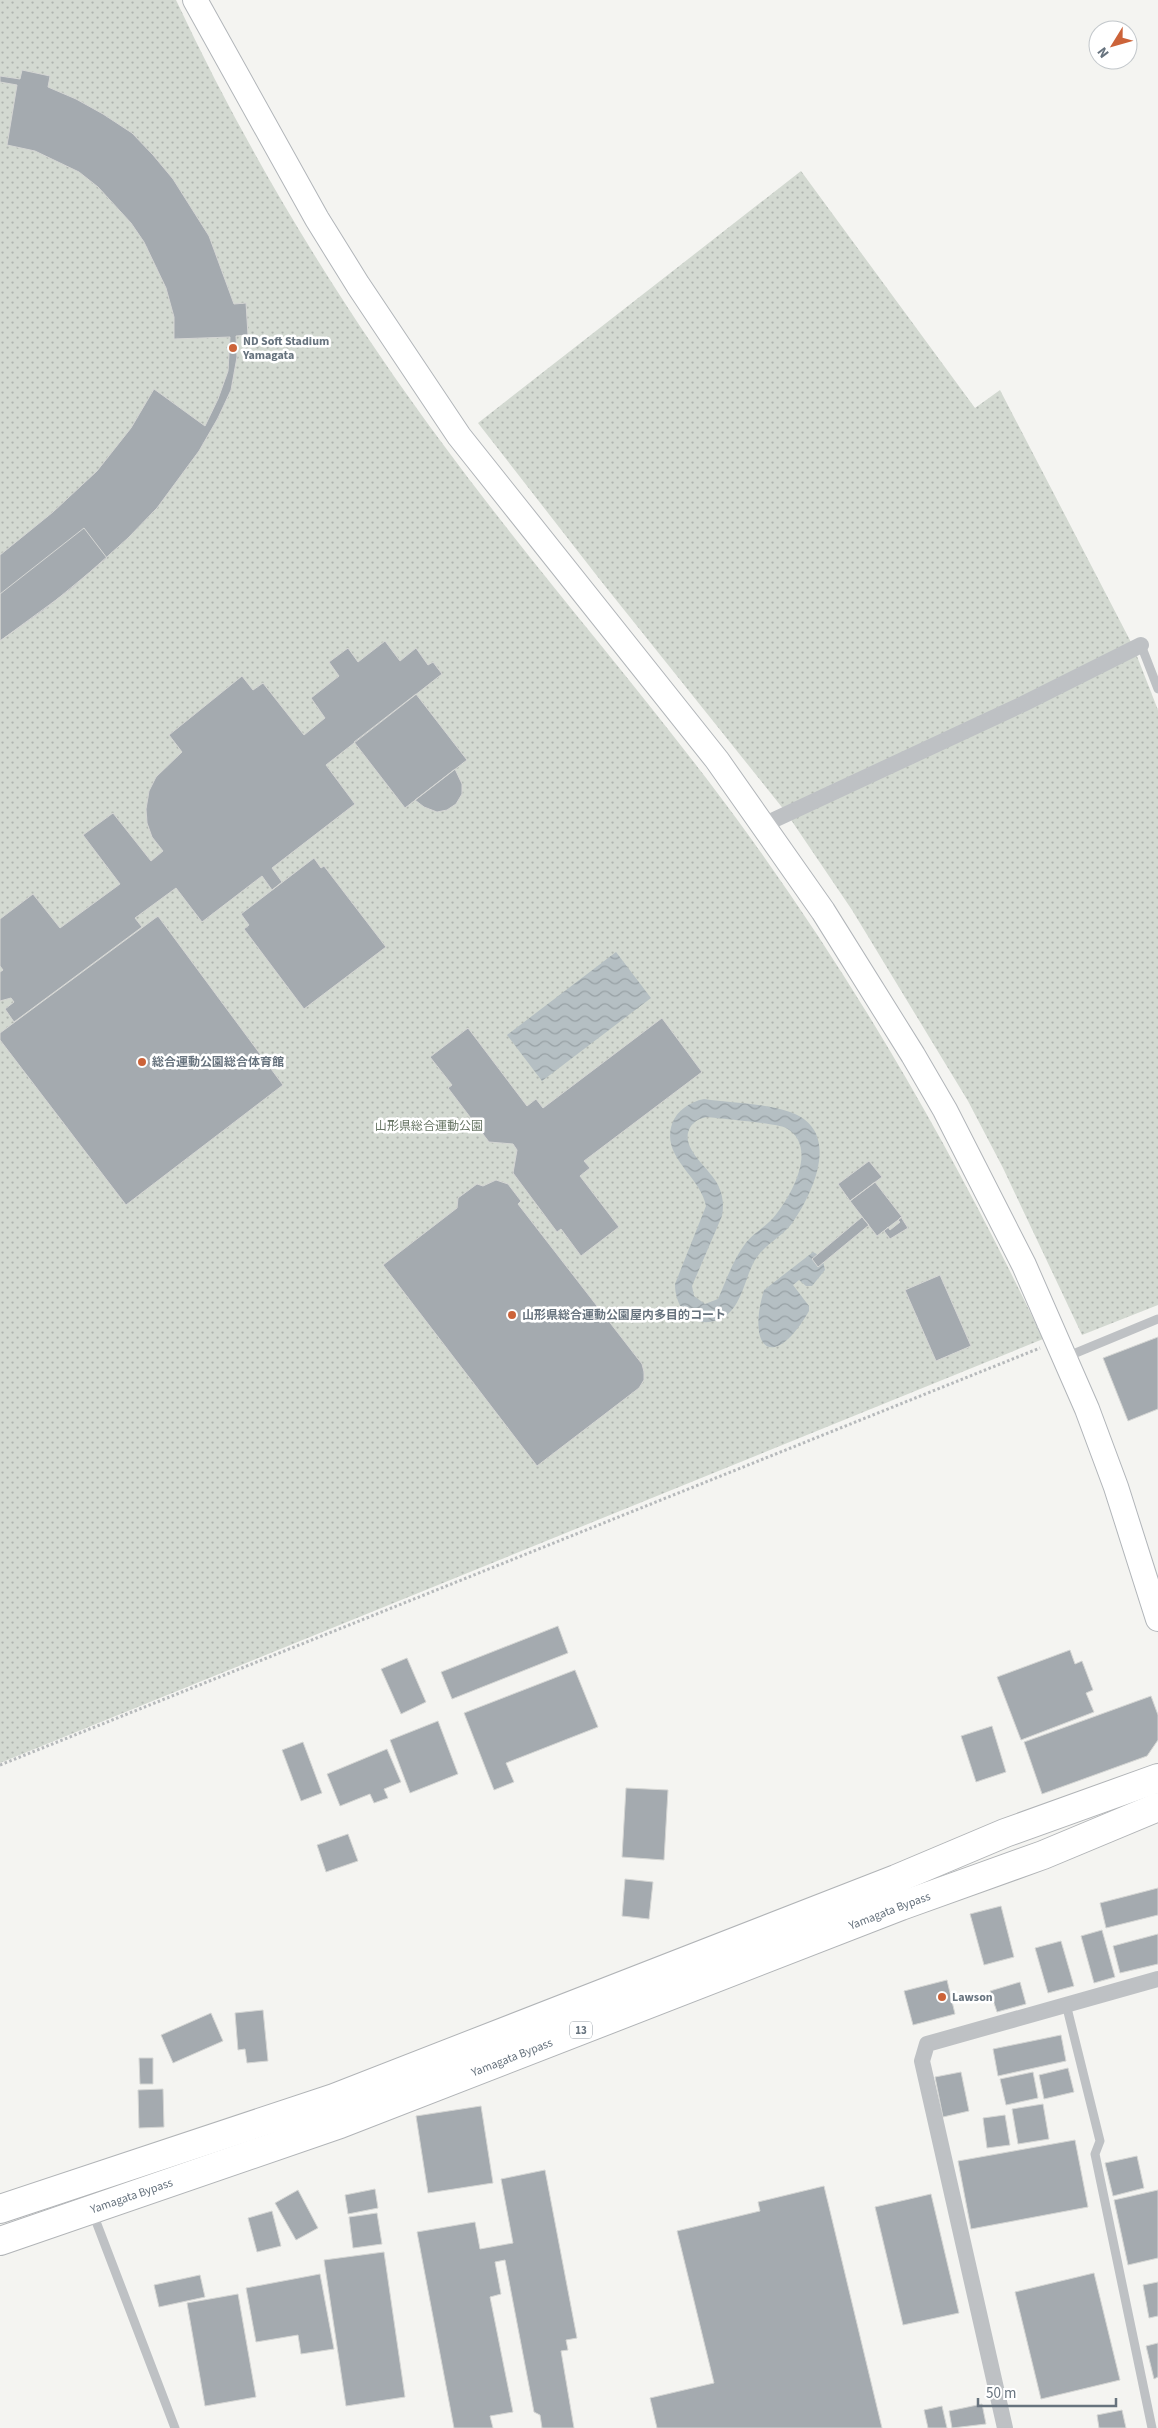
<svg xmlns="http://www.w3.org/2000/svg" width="1158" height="2428" viewBox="0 0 1158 2428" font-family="'Source Sans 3','Noto Sans JP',sans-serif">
<defs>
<pattern id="park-dots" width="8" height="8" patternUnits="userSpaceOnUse" patternTransform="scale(1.25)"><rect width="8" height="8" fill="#d3d9d1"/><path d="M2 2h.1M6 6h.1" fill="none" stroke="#afb4af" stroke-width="1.8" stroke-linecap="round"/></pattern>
<pattern id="water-waves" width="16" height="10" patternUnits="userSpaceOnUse" patternTransform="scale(1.25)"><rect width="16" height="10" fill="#b5bfc3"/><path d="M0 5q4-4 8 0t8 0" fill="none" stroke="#97a0a4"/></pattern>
</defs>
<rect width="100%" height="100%" fill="#f4f4f1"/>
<path fill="url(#park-dots)" d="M0 0H176C250 158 341 307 445 447 544 581 655 705 752 840 865 997 960 1164 1043 1339L0 1763Z
M801 171 975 408 1000 390 1133 646 1158 710V1305L1082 1335 1003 1168 968 1101 852 910 785 811 601 581 478 423Z"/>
<path fill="url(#water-waves)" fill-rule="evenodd" d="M616 952 651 998 542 1081 507 1035Z
M704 1099C730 1103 766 1103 790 1112 842 1130 814 1191 793 1222 783 1236 767 1243 757 1257 744 1275 743 1311 718 1320 692 1329 675 1308 675 1284L706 1206C700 1175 661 1158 672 1124 677 1110 690 1102 704 1099ZM707 1117C723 1119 775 1123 786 1128 820 1147 790 1198 773 1218 764 1228 752 1234 745 1244 733 1260 726 1281 718 1299L705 1304 694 1296 692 1286 722 1216C724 1205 723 1195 718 1185 710 1168 677 1147 691 1126 695 1121 700 1118 707 1117Z
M813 1252 822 1257 825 1270 812 1286H806L799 1280 793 1285 809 1306V1311C774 1372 746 1350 764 1290Z"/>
<path fill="#a4aaaf" stroke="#d5d6d4" d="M22 70 50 76 48 87 76 99 103 114 132 133 153 155 173 179 209 236 234 304 246 303 248 335 236 336 237 357 231 390 218 418 199 451 157 508 128 538 71 589 0 641V555L53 512 97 471 131 428 154 389 205 426 218 399 228 371 230 337 174 339V317L166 288 144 242 131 223 98 187 79 172 35 151 7 145 17 85 0 82V76L20 79Z
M84 528 107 558 44 610 0 641V594Z
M385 641 400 661 416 648 428 665 433 662 442 674 326 765 355 804 272 868 282 882 272 890 262 876 202 922 176 888 135 918 142 927 14 1022 5 1009 14 1002 11 998 0 1001V972L3 970 0 966V919L33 894 60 928 120 884 83 835 113 813 151 861 163 851 152 837 147 823 146 809 149 791 156 777 182 752 169 735 242 676 253 690 263 683 304 735 325 718 311 698 339 676 329 662 348 648 358 662Z
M416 694 467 760 405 808 354 742Z
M455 769 462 784V794L456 804 447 810 437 812 424 807 415 800Z
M314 858 321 868 324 866 386 947 304 1009 244 929 249 925 241 914Z
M158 916 283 1085 126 1205 0 1040V1033Z
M662 1018 702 1072 584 1161 590 1168 580 1176 619 1227 581 1256 561 1229 557 1232 513 1173 517 1150 513 1144 489 1142 448 1088 452 1085 430 1057 468 1028 527 1106 536 1099 543 1108Z
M869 1161 882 1177 850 1201 838 1184Z
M496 1180 508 1184 521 1201 518 1204 642 1364 644 1372V1380L639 1388 537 1466 383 1265 457 1208 458 1198 477 1184 483 1186Z
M875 1182 902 1217 877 1236 850 1201Z
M862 1217 869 1225 818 1267 812 1259Z
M901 1217 908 1228 890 1239 884 1231 888 1227 890 1230 900 1222 898 1220Z
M940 1275 971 1346 936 1361 905 1290Z
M1158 1337V1409L1128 1421 1103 1358Z
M558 1626 568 1653 452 1699 441 1672Z
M1070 1650 1075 1664 1082 1661 1093 1690 1086 1693 1094 1712 1021 1740 997 1677Z
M407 1658 426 1702 401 1714 381 1669Z
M575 1670 598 1727 506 1763 514 1782 494 1790 464 1713Z
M1151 1696 1158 1715V1740L1147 1756 1042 1794 1024 1742Z
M438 1721 458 1774 410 1793 390 1740Z
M992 1726 1006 1772 976 1782 961 1736Z
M303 1742 322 1793 301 1801 282 1750Z
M387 1749 401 1782 384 1789 388 1798 374 1803 370 1794 340 1806 327 1774Z
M626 1788 668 1790 664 1860 622 1857Z
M348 1834 358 1861 326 1872 317 1845Z
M625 1879 653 1882 649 1919 622 1916Z
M1158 1888V1915L1106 1928 1100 1903Z
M1001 1906 1014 1957 984 1965 970 1914Z
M1102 1930 1115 1977 1094 1983 1081 1936Z
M1158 1934V1964L1120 1973 1113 1946Z
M1061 1941 1074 1986 1048 1993 1035 1948Z
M947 1980 955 2014 913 2025 904 1991Z
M1020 1982 1026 2004 997 2012 990 1991Z
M263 2010 268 2061 247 2063 245 2049 238 2050 235 2013Z
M211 2013 223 2041 173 2063 161 2035Z
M1061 2035 1066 2061 998 2076 993 2049Z
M139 2058H153V2084H140Z
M1068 2068 1074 2092 1044 2099 1039 2075Z
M961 2072 969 2111 943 2117 935 2077Z
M1033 2072 1038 2098 1006 2105 1000 2079Z
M163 2089 164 2127 139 2128 138 2090Z
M1043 2104 1049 2139 1018 2144 1012 2109Z
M481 2106 493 2183 428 2193 416 2116Z
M1005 2115 1010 2145 987 2148 983 2118Z
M1075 2140 1088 2207 971 2229 958 2161Z
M1137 2156 1144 2188 1113 2196 1105 2163Z
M545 2170 577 2338 566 2340 568 2350 561 2351 574 2428H542L540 2415 534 2412 505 2260 495 2262 501 2294 490 2297 513 2412 490 2416 493 2428H454L417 2232 475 2222 480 2249 513 2243 501 2179Z
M824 2186 882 2428H657L650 2398 714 2383 677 2231 760 2211 758 2202Z
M375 2189 378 2208 348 2214 345 2195Z
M298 2190 318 2228 296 2240 275 2203Z
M1158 2190V2258L1128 2265 1114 2200Z
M931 2194 959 2313 903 2325 875 2207Z
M272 2211 281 2246 257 2252 248 2218Z
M377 2213 382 2244 353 2248 349 2217Z
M384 2252 405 2397 346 2406 324 2260Z
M1094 2273 1120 2380 1041 2399 1015 2292Z
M320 2274 334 2349 301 2354 298 2335 256 2342 246 2288Z
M200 2275 205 2297 159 2307 154 2285Z
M1158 2282V2316L1149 2318 1143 2285Z
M238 2294 256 2397 205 2406 187 2303Z
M1158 2343V2377L1154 2379 1146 2346Z
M982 2404 986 2424 952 2428 949 2411Z
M942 2406 947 2428H928L924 2410Z
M1122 2410 1126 2428H1099L1097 2415Z"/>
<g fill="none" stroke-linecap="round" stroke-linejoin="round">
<g stroke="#b1b5b9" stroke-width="26">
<path id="secondary" d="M195 0 317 219 358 285 459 436 717 760 823 911 913 1055 945 1110 1024 1265 1087 1409 1116 1487 1158 1619"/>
</g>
<g stroke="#b1b4b7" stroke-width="30">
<g id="highway">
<path d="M0 2209 334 2098 896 1879 1005 1833 1158 1778"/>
<path id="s1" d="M0 2241 340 2124 901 1906 1043 1855 1158 1807"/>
</g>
</g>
<path stroke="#b6b9bb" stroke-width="3" stroke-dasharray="2.5 2.5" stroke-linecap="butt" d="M0 1765 1040 1348"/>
<path stroke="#bec1c4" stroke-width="9" d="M1141 645 1158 689
M1066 1357 1158 1319
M1066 2004 1100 2141 1095 2154 1152 2428
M92 2211 175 2428"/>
<path stroke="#bec1c4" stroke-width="16" d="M763 825 1023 704 1141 645
M1005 2428 922 2061 927 2044 1158 1979"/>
<use href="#secondary" stroke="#fff" stroke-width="24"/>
<use href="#highway" stroke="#fff" stroke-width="28"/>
</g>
<g fill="#cc6339" stroke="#fff" stroke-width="2">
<circle cx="233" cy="348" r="5"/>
<circle cx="142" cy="1062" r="5"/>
<circle cx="512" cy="1315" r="5"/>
<circle cx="942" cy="1997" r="5"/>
</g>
<g text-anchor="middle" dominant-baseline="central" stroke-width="5" stroke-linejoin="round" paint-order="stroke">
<rect fill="#fff" stroke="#959da5" stroke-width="1" x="570" y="2021.5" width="22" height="17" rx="4"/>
<g font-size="11" font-weight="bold" fill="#67737e">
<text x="581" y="2030">13</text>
</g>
<g font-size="12" font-weight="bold" fill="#67737e" stroke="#fff" text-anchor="start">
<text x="243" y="341">ND Soft Stadium<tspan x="243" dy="14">Yamagata</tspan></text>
<text x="152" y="1062">総合運動公園総合体育館</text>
<text x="522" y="1315">山形県総合運動公園屋内多目的コート</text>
<text x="952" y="1997">Lawson</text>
</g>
<g font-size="12" fill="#687665" stroke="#fff">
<text x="429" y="1126">山形県総合運動公園</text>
</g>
<g font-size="12" fill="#67737e" stroke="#fff">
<text stroke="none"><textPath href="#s1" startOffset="949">Yamagata Bypass</textPath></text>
<text stroke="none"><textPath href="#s1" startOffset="544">Yamagata Bypass</textPath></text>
<text stroke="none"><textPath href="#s1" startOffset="139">Yamagata Bypass</textPath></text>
</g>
</g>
<g transform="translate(1113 45) rotate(233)"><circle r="24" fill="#ffffff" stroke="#c2c7cb"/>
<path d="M0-4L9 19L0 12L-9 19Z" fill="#cc6339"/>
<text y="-8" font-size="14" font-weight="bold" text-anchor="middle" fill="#67737e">N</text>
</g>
<path d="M978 2398v8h138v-8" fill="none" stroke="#67737e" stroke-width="2.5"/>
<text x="986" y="2398" font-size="15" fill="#67737e" stroke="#ffffff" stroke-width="4" paint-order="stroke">50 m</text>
</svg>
